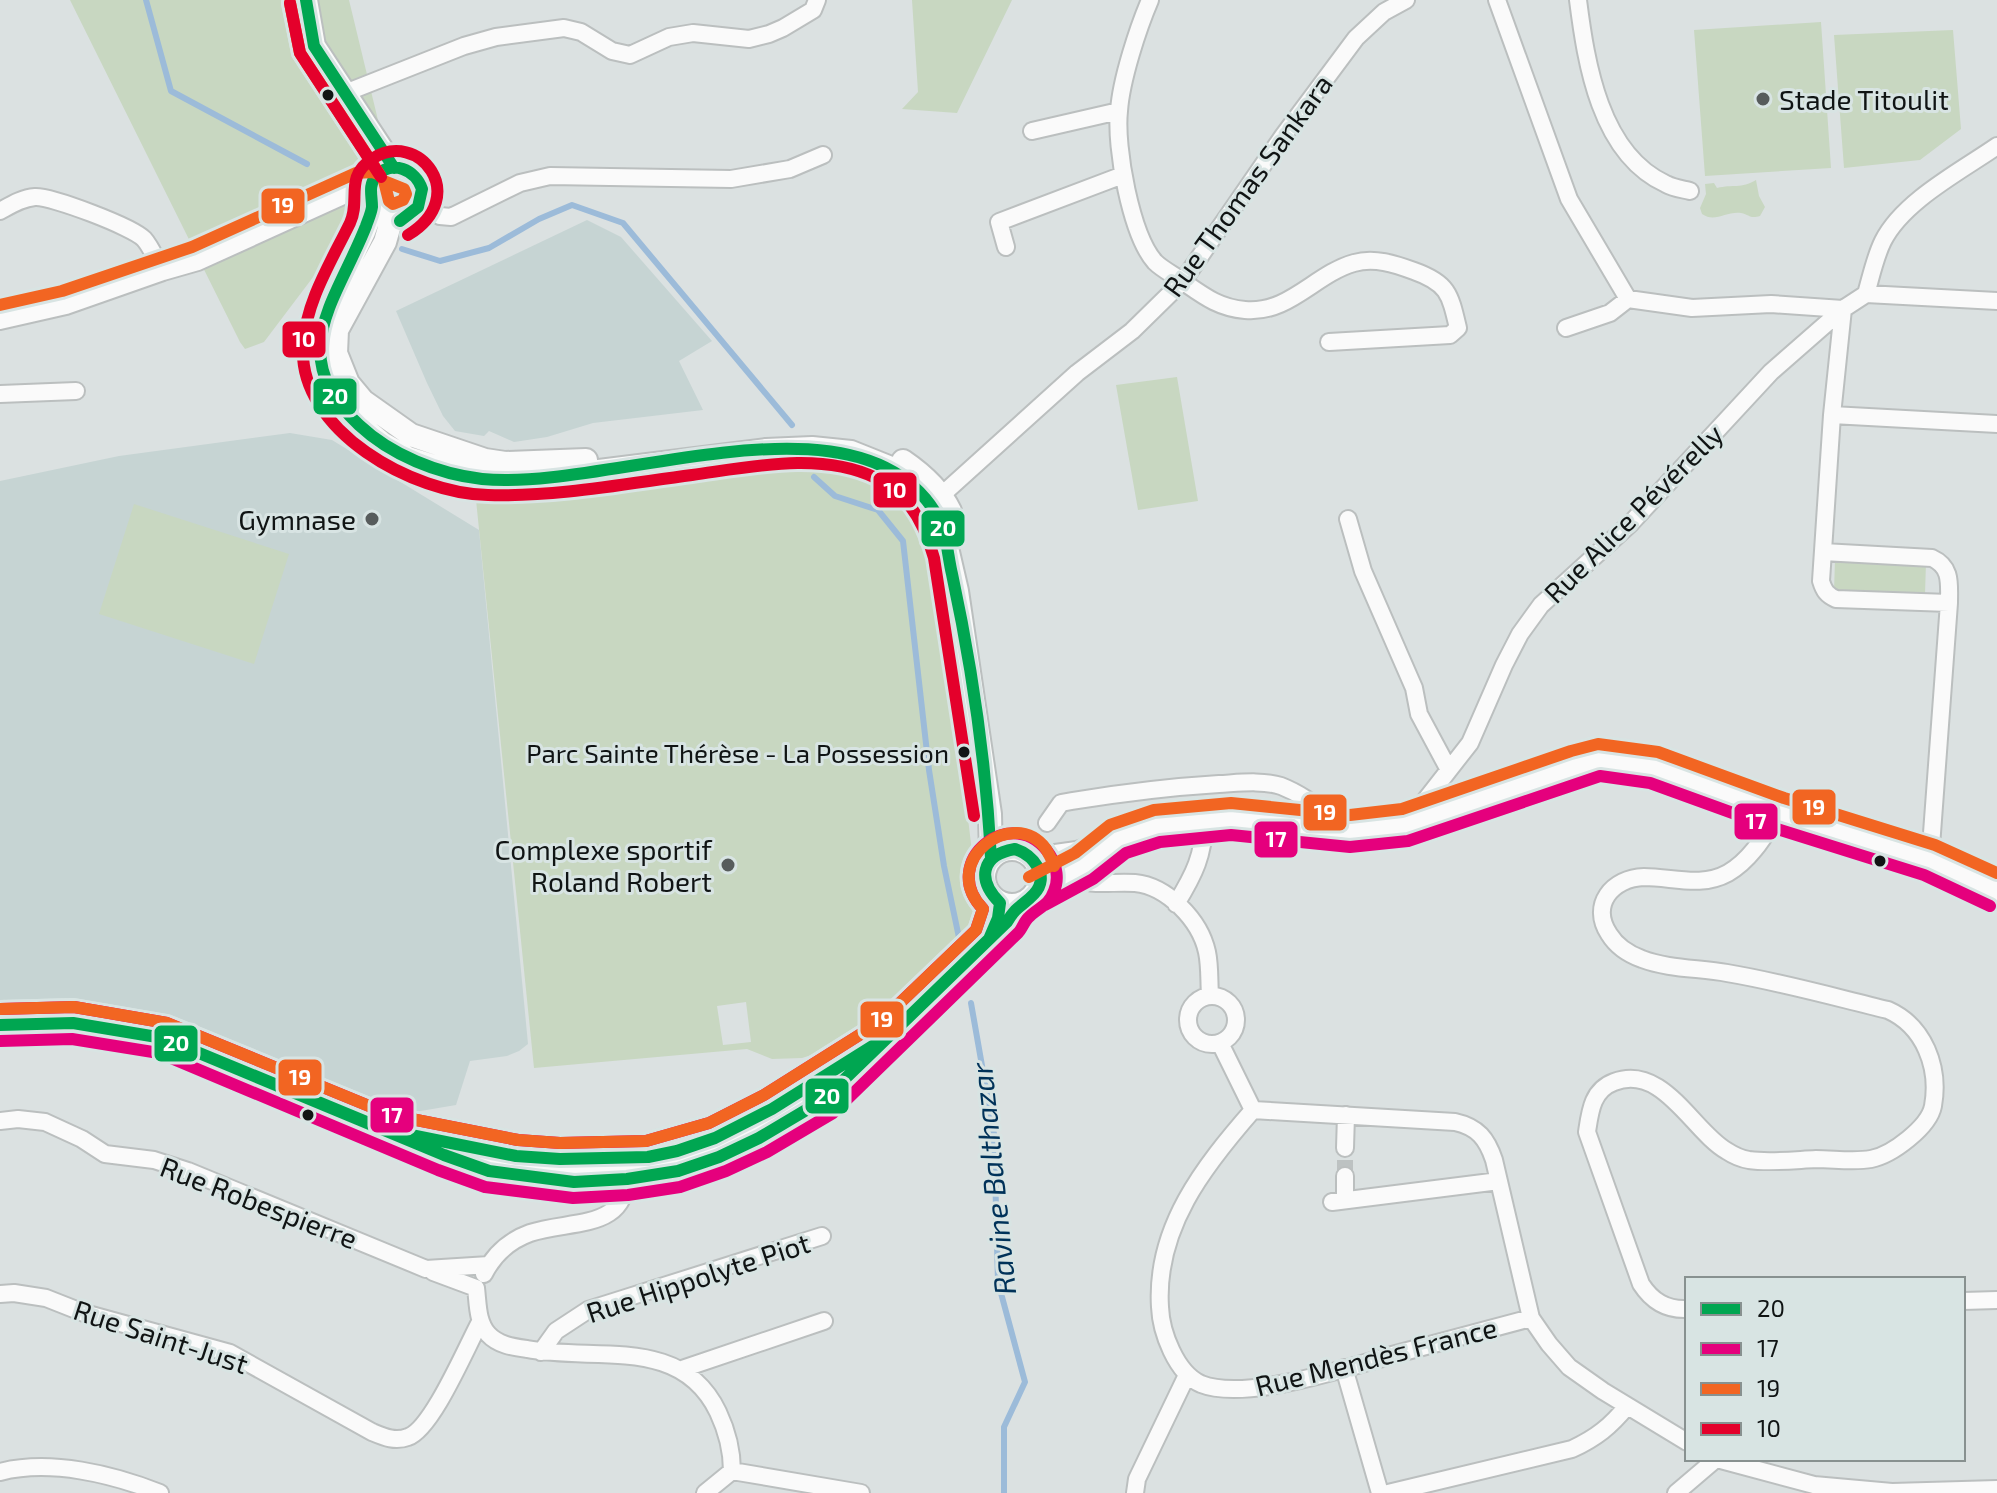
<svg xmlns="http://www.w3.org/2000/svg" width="1997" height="1493" viewBox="0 0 1997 1493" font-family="'Exo 2',sans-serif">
<rect width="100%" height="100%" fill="#dbe1e1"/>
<path fill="#c6d4d3" d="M587 220 621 237 712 341 679 361 703 410 593 423 547 437 514 442 489 431 484 436 455 431 443 416 427 383 396 311Z
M290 433 332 440 479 530 528 1044 519 1051 507 1056 470 1061 456 1105 391 1116 166 1029 100 1007 46 1001 0 1011V481L119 456Z"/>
<path fill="#c8d7c1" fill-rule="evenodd" d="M70 0H349L391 174 264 342 245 349 240 342Z
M912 0H1012L957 113 902 109 918 92Z
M1821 22 1831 168 1705 176 1694 30Z
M1953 30 1961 129 1920 160 1844 168 1834 35Z
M1756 180 1759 196 1765 207 1760 216C1750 219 1750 215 1741 213 1726 211 1715 223 1702 214L1700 208 1706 194 1705 184 1714 183 1717 188C1733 184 1741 189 1756 180Z
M1177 377 1198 501 1138 510 1116 385Z
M842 465C871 475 907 487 923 515 929 524 931 536 935 545L980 918 968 938 873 1035 802 1058 772 1059 747 1049 534 1068 475 490ZM746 1002 751 1042 723 1045 717 1006Z
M134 504 289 554 254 664 99 614Z
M1835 560 1926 563 1925 594 1834 591Z"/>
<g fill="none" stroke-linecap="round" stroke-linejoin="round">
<path stroke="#9cbbd9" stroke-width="6" d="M146 0 171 91 307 164
M402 249 440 261 489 248 539 219 572 205 623 223 792 425
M814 477 835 496 878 510 903 541 929 770 944 866 962 952
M971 1003 994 1134 998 1282 1025 1382 1004 1427V1493"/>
<path stroke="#bdc2c2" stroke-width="16" stroke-dasharray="16 8" stroke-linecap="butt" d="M1345 1176V1148"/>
<g stroke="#bbbfbf" stroke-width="20">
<path id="street" d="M1150 0C1138 28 1121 80 1119 111 1115 147 1131 235 1155 262 1163 270 1176 276 1185 283 1205 297 1220 308 1245 310 1289 314 1315 274 1354 263 1374 257 1395 264 1414 271 1448 283 1450 294 1458 328L1450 335 1329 342
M1497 0 1569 199 1628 299 1692 308 1771 304 1843 309
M1578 0C1586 63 1600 154 1666 184 1673 188 1682 189 1690 191
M345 93 464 46 496 37 564 28 581 32 612 51 630 55 669 37 693 33 749 39 769 34 783 28 813 10 817 0
M1032 131 1119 111
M421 205 440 216 451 217 520 183 550 176 731 179 790 169 823 155
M0 211C11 205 22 198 35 197 51 196 133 227 144 239 152 248 157 262 163 272
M1006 247 999 222 1123 175
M1866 294C1871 277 1875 257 1883 241 1903 201 1961 171 1997 146
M1866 294 1997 301
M1843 309 1832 415 1821 581C1824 591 1827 595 1836 599L1949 603
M0 321 66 306 163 272 198 262 361 188H370
M1566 328 1610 313 1628 299
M0 394 76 391
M1832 415 1997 424
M934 502 1077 373 1132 331 1183 281 1283 136 1356 38 1384 12 1406 0
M1348 519 1363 571 1414 688 1419 714 1449 770
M1823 552 1932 558C1952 567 1949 584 1949 603L1930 860
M1047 823 1061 803 1072 801C1121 793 1170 787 1219 784 1239 783 1262 780 1281 786 1307 796 1325 814 1348 829
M1406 825 1470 743 1504 665 1520 634 1541 605 1631 523 1771 372 1843 309 1866 294
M1069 875C1091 888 1110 881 1135 883 1167 886 1200 920 1207 952 1210 966 1209 981 1210 995
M1176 904C1195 873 1203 856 1205 820
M1188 1020a24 24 0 1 1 48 0a24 24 0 1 1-48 0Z
M1220 1043 1253 1110
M1253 1110C1204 1166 1155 1228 1160 1307 1161 1332 1176 1373 1201 1384 1246 1402 1349 1367 1396 1354 1441 1342 1486 1330 1531 1318
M1253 1110 1455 1122C1478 1127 1487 1139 1494 1160L1531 1318 1549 1344 1569 1367 1603 1391 1687 1442
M0 1121 18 1119 45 1122 82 1139 105 1154 154 1160 188 1171 426 1269 489 1265
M1345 1148 1346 1115
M1345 1176V1200
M1332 1202 1499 1181
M433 1272 476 1288
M484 1274C494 1254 508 1241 530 1233 571 1219 631 1232 626 1169
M476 1288C478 1304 477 1321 488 1334 498 1345 513 1347 527 1349 596 1362 681 1335 718 1412 727 1431 732 1450 732 1471
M0 1294 14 1293 46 1298 84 1313 230 1353 372 1432C384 1437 395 1442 408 1437 432 1429 466 1348 480 1322
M1963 1301 1997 1300
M1687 1309C1666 1310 1652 1301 1641 1284L1587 1132C1590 1112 1592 1090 1614 1082 1663 1063 1693 1132 1727 1151 1733 1155 1743 1159 1749 1160 1770 1163 1795 1160 1816 1159 1834 1159 1854 1162 1871 1159 1892 1155 1929 1127 1933 1106 1940 1067 1924 1026 1888 1010 1834 997 1781 982 1727 973 1700 968 1668 969 1642 959 1628 954 1617 947 1609 934 1590 905 1612 878 1644 877 1673 877 1701 888 1728 873 1751 860 1765 835 1779 813
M541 1352 556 1331 588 1310 822 1236
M1344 1368 1380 1493
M682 1369 824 1321
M1717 1459 1814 1485 1892 1492 1997 1489
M732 1471 861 1493
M0 1472C50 1459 112 1474 160 1493
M705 1493 732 1471
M1135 1493 1137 1479 1187 1375
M1388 1493 1572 1449C1596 1438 1611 1426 1627 1406
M1676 1493 1716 1459"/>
</g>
<g stroke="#bbbfbf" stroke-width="26">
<path id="secondary" d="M306 0 314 46 394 168
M370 194a26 26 0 1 1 52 0a26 26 0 1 1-52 0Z
M373 208 364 232 328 306 322 327 319 362 328 387 341 409 382 443 408 458 476 479H535L766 450 812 448 851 452 896 470 930 505 942 526 957 591 990 814 991 858
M391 221 385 242 337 330 336 353 348 383 363 401 411 435 485 460 505 463 586 460
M903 461C922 474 940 490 950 511
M984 877a28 28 0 1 1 56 0a28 28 0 1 1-56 0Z
M1034 859 1077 853 1157 826 1182 822 1231 819 1350 831 1406 825 1599 760 1654 767 1779 813 1930 860 1997 891
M1037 891 1069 875 1105 850
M0 1025 73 1023 163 1038 444 1155 489 1171 574 1182 627 1179 678 1171 719 1157 759 1138 823 1100 1007 922 1017 905
M428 1138C509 1154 594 1172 676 1152 738 1136 795 1096 848 1061"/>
</g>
<use href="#street" stroke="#fafafa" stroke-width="16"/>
<use href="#secondary" stroke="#fafafa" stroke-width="22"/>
<g stroke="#d8e4e3" stroke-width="18">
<path id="bus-1" d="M306 0 314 46 394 168
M400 221 418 207 422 189C416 170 392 159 376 176 368 186 372 195 372 207 371 214 368 220 366 226 337 300 283 355 359 425 391 455 438 474 482 479 607 492 855 384 935 512 947 530 947 553 952 574 972 667 986 763 991 858
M1015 849C1033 855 1051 876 1034 894 1023 906 1017 905 1007 922L823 1100 759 1138 719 1157 678 1171 627 1179 574 1182 489 1171 444 1155 163 1038 386 1130 516 1156 560 1159 648 1157 677 1151 715 1138 772 1109 890 1035 989 939 998 918 1000 903C977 880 980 855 1015 849Z
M0 1025 73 1023 163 1038"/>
</g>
<g stroke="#d8e4e3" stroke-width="18">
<path id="bus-2" d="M1045 905 1093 879 1126 853 1160 842 1231 835 1350 847 1408 841 1600 776 1650 783 1774 828 1924 875 1990 906
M0 1009 74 1007 167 1023 391 1115 518 1140 560 1143 646 1141 709 1123 764 1095 880 1022 976 930 983 909C937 861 1014 800 1050 855 1057 866 1059 880 1054 891 1049 906 1037 908 1028 918 1024 922 1022 929 1018 933L833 1113 767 1152 726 1171 680 1187 628 1195 573 1198 485 1187 438 1170 159 1053 72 1039 0 1041"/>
</g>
<g stroke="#d8e4e3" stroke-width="18">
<path id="bus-3" d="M384 181 404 189 406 194 403 200 393 204 389 201Z
M0 305 62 291 192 247 356 173 372 172 380 175 300 53 290 3
M1029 877 1075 853 1110 825 1154 810 1231 803 1350 815 1402 809 1571 751 1598 744 1658 752 1784 798 1935 845 1997 873
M0 1009 74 1007 167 1023 391 1115 518 1140 560 1143 646 1141 709 1123 764 1095 880 1022 976 930 983 909C937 861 1014 805 1046 849 1049 854 1052 860 1054 866"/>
</g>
<g stroke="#d8e4e3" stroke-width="18">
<path id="bus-4" d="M290 3 300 53 381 177
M408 235C472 196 418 128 372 159 344 177 361 200 350 223 331 262 306 301 303 346 298 431 414 494 488 495 556 497 624 484 692 475 750 467 821 451 876 478 909 493 925 525 934 558L974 816"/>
</g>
<use href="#bus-1" stroke="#00a651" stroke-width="12"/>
<use href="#bus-2" stroke="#e5007d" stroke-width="12"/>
<use href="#bus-3" stroke="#f26522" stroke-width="12"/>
<use href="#bus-4" stroke="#e4002b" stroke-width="12"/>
</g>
<g fill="#101414" stroke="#d8e4e3" stroke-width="3">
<circle cx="328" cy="95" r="7"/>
<circle cx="964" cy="752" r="7"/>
<circle cx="1880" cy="861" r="7"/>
<circle cx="308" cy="1115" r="7"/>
</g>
<g fill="#575c5c" stroke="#d8e4e3" stroke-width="3">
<circle cx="1763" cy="99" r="8"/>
<circle cx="372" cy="519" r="8"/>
<circle cx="728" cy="865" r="8"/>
</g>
<g text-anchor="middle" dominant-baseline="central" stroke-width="6" stroke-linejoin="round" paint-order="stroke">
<g font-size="26" fill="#101414" stroke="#d8e4e3" text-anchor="end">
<text x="949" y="752">Parc Sainte Thérèse - La Possession</text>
</g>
<g font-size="28" fill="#101414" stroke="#d8e4e3" text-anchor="end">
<text x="1779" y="99" text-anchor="start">Stade Titoulit</text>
<text x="356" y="519">Gymnase</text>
<text x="712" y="849">Complexe sportif<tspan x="712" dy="32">Roland Robert</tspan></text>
</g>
<g font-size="28" fill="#101414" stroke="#d8e4e3">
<text transform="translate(1247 185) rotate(-54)">Rue Thomas Sankara</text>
<text transform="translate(1633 513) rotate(-45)">Rue Alice Pévérelly</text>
<text transform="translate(259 1202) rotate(21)">Rue Robespierre</text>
<text transform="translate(698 1277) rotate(-18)">Rue Hippolyte Piot</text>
<text transform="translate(161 1336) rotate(18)">Rue Saint-Just</text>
<text transform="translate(1376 1356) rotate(-14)">Rue Mendès France</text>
</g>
<g font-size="30" font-style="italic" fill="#003259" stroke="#d8e4e3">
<text transform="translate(992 1179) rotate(-96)">Ravine Balthazar</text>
</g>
</g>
<g stroke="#d8e4e3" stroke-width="3">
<rect x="260" y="187" width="46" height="38" rx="8" fill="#f26522"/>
<rect x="281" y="320" width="46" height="39" rx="8" fill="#e4002b"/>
<rect x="312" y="377" width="46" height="39" rx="8" fill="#00a651"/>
<rect x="872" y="471" width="46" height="38" rx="8" fill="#e4002b"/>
<rect x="920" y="509" width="46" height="39" rx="8" fill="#00a651"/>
<rect x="1791" y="788" width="46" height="38" rx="8" fill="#f26522"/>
<rect x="1302" y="793" width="46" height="39" rx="8" fill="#f26522"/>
<rect x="1733" y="802" width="46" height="39" rx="8" fill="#e5007d"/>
<rect x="1253" y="820" width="46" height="39" rx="8" fill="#e5007d"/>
<rect x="859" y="1000" width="46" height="39" rx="8" fill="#f26522"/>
<rect x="153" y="1024" width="46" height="39" rx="8" fill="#00a651"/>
<rect x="277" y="1058" width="46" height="39" rx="8" fill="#f26522"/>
<rect x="804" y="1077" width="46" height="38" rx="8" fill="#00a651"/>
<rect x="369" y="1096" width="46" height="38" rx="8" fill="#e5007d"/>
</g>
<g font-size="22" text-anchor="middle" font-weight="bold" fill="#fff">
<text x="283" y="213">19</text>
<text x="304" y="347">10</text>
<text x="335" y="404">20</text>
<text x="895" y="498">10</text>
<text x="943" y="536">20</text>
<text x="1814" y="815">19</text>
<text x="1325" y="820">19</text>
<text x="1756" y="829">17</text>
<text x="1276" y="847">17</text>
<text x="882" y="1027">19</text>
<text x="176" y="1051">20</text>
<text x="300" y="1085">19</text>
<text x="827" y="1104">20</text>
<text x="392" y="1123">17</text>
</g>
<rect x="1685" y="1277" width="280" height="184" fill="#d8e4e3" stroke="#889190" stroke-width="2"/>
<rect x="1701" y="1303" width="40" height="12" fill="#00a651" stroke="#889190" stroke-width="2"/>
<text x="1757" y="1317" font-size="24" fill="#101414">20</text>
<rect x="1701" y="1343" width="40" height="12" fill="#e5007d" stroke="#889190" stroke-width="2"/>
<text x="1757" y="1357" font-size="24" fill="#101414">17</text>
<rect x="1701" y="1383" width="40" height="12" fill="#f26522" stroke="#889190" stroke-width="2"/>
<text x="1757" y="1397" font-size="24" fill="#101414">19</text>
<rect x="1701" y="1423" width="40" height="12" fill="#e4002b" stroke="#889190" stroke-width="2"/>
<text x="1757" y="1437" font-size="24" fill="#101414">10</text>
</svg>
